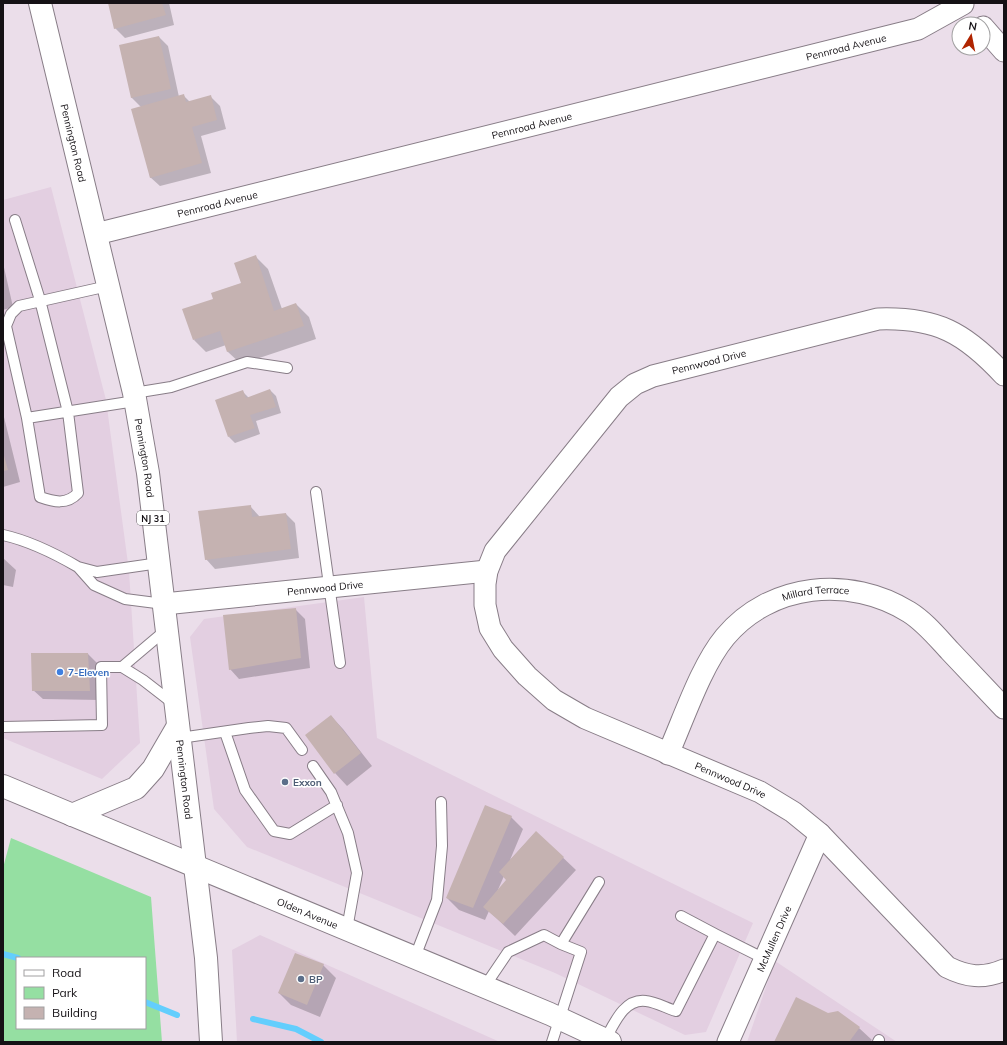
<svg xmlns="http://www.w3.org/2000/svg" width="1007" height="1045" viewBox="0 0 1007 1045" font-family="Mulish,sans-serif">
<rect width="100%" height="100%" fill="#ebdeea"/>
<path fill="#e3cfe1" d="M51 187 106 400 129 571 140 743 102 779 3 738V200Z
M364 597 377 738 753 923 706 1032 685 1035 555 973 247 847 214 809 190 637 204 619Z
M260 935 500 1042H237L232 950Z
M775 961 897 1042H747Z"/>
<path fill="#95dfa2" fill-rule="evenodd" d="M11 838 151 897 162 1042H3V868ZM17 958H145V1028H17Z"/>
<path fill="#0003" fill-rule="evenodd" d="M109 3H169L174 25 125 38 115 28Z
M159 37 168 46 179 97 184 96 190 102 210 96 220 106 226 129 201 136 211 173 160 186 150 177 141 107 131 97Z
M256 257 268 269 282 309 296 304 309 317 316 339 241 364 228 352 226 345 206 352 194 340 214 299 242 284Z
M3 263 13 307 3 310Z
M270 390 276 396 281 413 256 421 260 434 235 443 229 437 243 392 249 398Z
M3 413 20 482 3 487Z
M250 506 260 517 286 514 295 523 299 558 215 569 206 559Z
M3 558 16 570 13 587 3 585Z
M295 609 305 619 310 668 239 679 230 669Z
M88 654 97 663 99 700 43 699 33 690Z
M331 716 343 729 372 766 347 786 335 773Z
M511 817 523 829 510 860 536 832 576 870 515 936 489 911 485 920 459 910 447 898ZM504 876 508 880 497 892Z
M323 965 336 978 320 1017 291 1005 279 993Z
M828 1014 859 1028 872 1040 870 1042H775Z"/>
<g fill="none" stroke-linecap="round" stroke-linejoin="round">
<path stroke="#63cefd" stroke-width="6" d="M3 954 18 958
M145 1002 177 1015
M253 1019 296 1029 321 1042"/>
</g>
<path fill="#c5b2b1" d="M108 3H162L166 15 114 29Z
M159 36 171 89 131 98 119 45Z
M184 94 186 102 211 95 217 120 192 127 202 163 150 178 131 109Z
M256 255 274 311 296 303 304 326 227 352 220 331 193 340 182 309 213 299 211 293 241 283 234 263Z
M270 389 276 407 250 415 255 428 228 437 215 400 243 390 246 398Z
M3 452 8 470 3 471Z
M251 505 252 517 286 513 291 549 205 560 198 511Z
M296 608 301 658 229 670 223 615Z
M31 653H88L90 691H32Z
M331 715 361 753 334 774 305 735Z
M485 805 512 816 473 908 446 898Z
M536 831 564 857 503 924 483 907 506 880 499 872Z
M295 953 324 964 307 1005 278 993Z
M796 997 828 1013 838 1011 860 1027 849 1042H774Z"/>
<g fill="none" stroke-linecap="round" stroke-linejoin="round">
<g stroke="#887d87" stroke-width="12">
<path id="service" d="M15 220 40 300 68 412 78 493C67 505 54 502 40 497L27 418
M108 286 19 306 11 314 6 326 27 418 135 401
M134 393 171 387 247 362 287 368
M316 492 340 663
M3 535C30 541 54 553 78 567
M159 563 97 572 78 567 94 585 125 599 164 604
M122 667 167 629
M3 727 102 725 101 667H122L143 680 174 704
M225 732 245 790 274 831 290 834 337 805
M180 738 249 728 268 726 286 728 302 750
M313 766 331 792 348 833 357 873 347 929
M681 916 715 934
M415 957 437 900 442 846 441 802
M485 986 508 952 544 935 561 944
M605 1040C614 1024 624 998 646 1001 656 1002 666 1008 676 1011L715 934 765 959
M552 1042 581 952 561 944 599 882
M878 1042 879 1040"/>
</g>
<g stroke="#887d87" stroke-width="23">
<g id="minor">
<path d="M983 27 1004 51"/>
<path id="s1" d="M96 234 918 29 963 4"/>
<path id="s2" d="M1004 375C965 333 937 317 878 319L653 376 635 384 619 397 495 551 487 571 485 584V605L490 628 503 649 527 676 554 700 585 718 760 792 793 812 820 834 947 967C967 977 983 979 1004 970"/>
<path id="s3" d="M164 604 487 571"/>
<path id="s4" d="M668 754C684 718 701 666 725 637 770 583 850 575 909 612 925 622 937 637 950 651 968 670 986 689 1004 708"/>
<path id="s5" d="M728 1042 820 834"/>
</g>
</g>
<g stroke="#887d87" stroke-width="24">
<g id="secondary">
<path id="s6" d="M3 786 550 1014 610 1042"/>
</g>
</g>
<g stroke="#887d87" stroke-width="24">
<g id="primary">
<path id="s7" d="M40 3 134 393 148 473 206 958 211 1042"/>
<path d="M72 815 136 788 153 769 178 726"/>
</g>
</g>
<use href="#service" stroke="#fff" stroke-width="10"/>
<use href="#minor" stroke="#fff" stroke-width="21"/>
<use href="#secondary" stroke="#fff" stroke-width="22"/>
<use href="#primary" stroke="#fff" stroke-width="22"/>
</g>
<circle fill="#3f7fe0" stroke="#fff" stroke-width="1.5" cx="60" cy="672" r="4"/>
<g fill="#5c6f8a" stroke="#fff" stroke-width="1.5">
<circle cx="285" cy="782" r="4"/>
<circle cx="301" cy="979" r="4"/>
</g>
<g text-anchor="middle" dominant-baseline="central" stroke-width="3" stroke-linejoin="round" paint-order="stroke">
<rect fill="#fff" stroke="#5b585b" stroke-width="1" x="137" y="511" width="32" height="14" rx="3"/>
<g font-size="9" font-weight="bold" fill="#151115">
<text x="153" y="518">NJ 31</text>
</g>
<g font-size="10" fill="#151115" stroke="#fff">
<text stroke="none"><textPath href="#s1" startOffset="773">Pennroad Avenue</textPath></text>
<text stroke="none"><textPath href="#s1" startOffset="449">Pennroad Avenue</textPath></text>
<text stroke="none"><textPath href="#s7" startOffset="144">Pennington Road</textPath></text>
<text stroke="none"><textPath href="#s1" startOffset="125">Pennroad Avenue</textPath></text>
<text transform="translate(709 362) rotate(-14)">Pennwood Drive</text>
<text stroke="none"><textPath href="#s7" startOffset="467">Pennington Road</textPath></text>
<text stroke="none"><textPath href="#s3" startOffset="162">Pennwood Drive</textPath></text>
<text stroke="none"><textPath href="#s4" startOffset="235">Millard Terrace</textPath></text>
<text stroke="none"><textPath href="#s7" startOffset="791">Pennington Road</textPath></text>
<text stroke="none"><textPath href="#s2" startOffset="984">Pennwood Drive</textPath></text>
<text stroke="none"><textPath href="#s6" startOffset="330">Olden Avenue</textPath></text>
<text stroke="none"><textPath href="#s5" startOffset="113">McMullen Drive</textPath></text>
</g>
<g font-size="10" font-weight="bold" fill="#366cbe" stroke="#fff" text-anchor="start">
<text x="68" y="672">7-Eleven</text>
</g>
<g font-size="10" font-weight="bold" fill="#4e5e75" stroke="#fff" text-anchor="start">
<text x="293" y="782">Exxon</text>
<text x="309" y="979">BP</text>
</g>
</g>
<rect width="1007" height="1045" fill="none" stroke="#151115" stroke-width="8"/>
<rect x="16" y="957" width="130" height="72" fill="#ffffff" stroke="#a1a0a1"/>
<rect x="24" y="970" width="20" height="6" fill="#ffffff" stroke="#a1a0a1"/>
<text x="52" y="977" font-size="12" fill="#151115">Road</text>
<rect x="24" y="987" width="20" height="12" fill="#95dfa2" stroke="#a1a0a1"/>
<text x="52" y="997" font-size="12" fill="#151115">Park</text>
<rect x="24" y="1007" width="20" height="12" fill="#c5b2b1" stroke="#a1a0a1"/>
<text x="52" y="1017" font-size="12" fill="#151115">Building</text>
<g transform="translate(971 36) rotate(10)"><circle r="19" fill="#ffffff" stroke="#a1a0a1"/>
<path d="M0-3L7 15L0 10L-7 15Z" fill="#b02400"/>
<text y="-6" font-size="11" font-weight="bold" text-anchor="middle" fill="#151115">N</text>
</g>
</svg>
